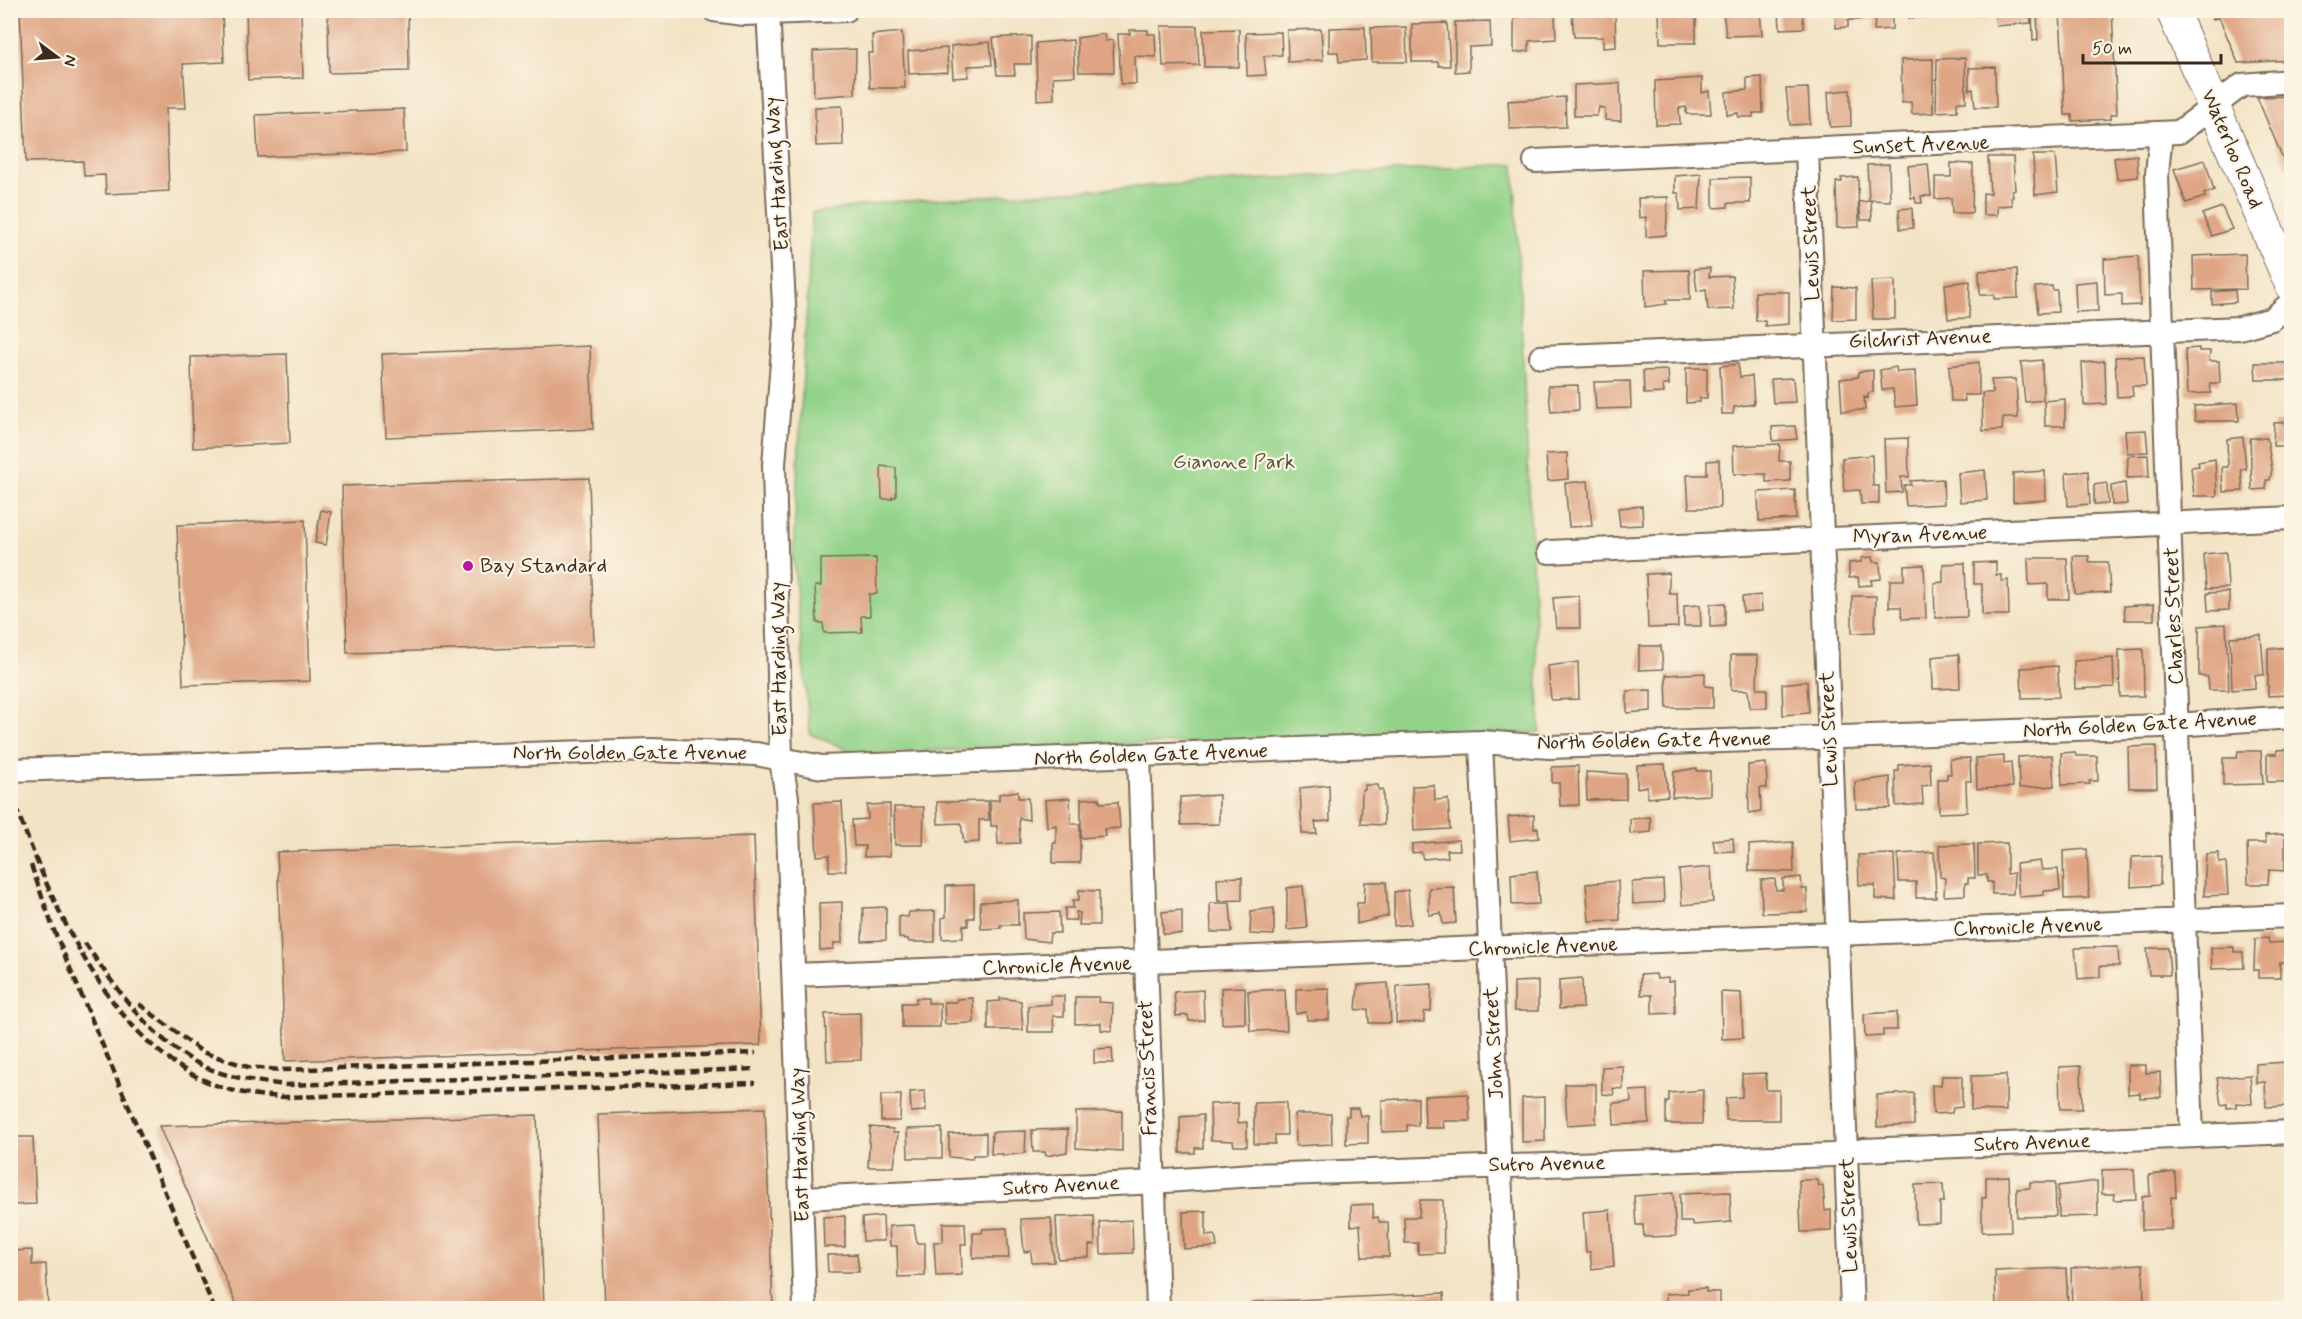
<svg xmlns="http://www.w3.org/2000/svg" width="2302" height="1319" viewBox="0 0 2302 1319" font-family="Mynerve,sans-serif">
<rect width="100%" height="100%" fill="#fcf5e5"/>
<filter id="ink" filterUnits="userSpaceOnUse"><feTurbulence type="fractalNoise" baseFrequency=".0167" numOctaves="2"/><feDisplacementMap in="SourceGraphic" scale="12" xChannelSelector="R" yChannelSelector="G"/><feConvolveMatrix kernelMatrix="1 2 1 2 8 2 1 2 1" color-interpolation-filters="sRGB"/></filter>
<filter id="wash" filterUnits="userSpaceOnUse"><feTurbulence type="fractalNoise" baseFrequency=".008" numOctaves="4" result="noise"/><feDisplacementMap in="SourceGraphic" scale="24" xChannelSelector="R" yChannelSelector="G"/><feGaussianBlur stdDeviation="1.35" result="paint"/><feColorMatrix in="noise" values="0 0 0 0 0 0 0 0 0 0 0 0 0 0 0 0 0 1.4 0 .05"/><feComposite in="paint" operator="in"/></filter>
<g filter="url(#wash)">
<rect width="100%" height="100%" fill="#f3e3c5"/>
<path fill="#93d389" stroke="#677e54" stroke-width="1.5" d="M1514 164 1540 732 855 753 810 734 793 556 812 213 888 202Z"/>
<g id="blocks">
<path fill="#dea483" d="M20 10H222L224 62 183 64 186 108H166L169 191 106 194 105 175 84 176 83 161 26 162Z
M246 10H301L303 78 248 80Z
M328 10H408L409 71 329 73Z
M1659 10H1696V43H1660Z
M1723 10H1760L1762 35 1726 36Z
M1779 10H1802L1804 28 1780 29Z
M1835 10H1858L1859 20H1848V27L1836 28Z
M1863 10H1892V29L1874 30 1875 19H1862Z
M1908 10H1958V17L1909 18Z
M1977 10H2030L2031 23 1996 26 1995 15 1977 16Z
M2032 10H2037L2038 40 2033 41Z
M2060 10H2112L2117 114H2111V119L2072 121V115H2065Z
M2210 10H2292V60L2238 63 2219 17 2213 19Z
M1615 13 1616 47 1603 48V37H1574L1572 14Z
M1555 15 1556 39 1529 41V51L1514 53V17Z
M1490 21 1491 46 1469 47V71L1455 72V22Z
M1447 23 1450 66H1439L1438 62H1412V24Z
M1161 26H1197L1199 65 1163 66Z
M1365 27 1366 60 1339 62 1338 52H1329V28Z
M1406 27 1407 62H1372L1371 28Z
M1239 29V67H1204L1203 30Z
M1321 29 1323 60 1288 62 1287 30Z
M1130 30H1148V34H1155L1156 57 1135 56 1136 84H1121L1118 34H1130Z
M902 32 905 88H870L868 53H873L872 35Z
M1281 32 1282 55 1264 56 1266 75 1247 76 1246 33Z
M1104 34 1105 41 1113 40 1114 72H1079L1077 38Z
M1031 36V64H1014L1015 75H997L993 38Z
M1073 40 1075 76 1053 77 1054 99 1037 100 1036 43Z
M990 42 992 65 968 66V77L953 78 951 46Z
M947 48 948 72 909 74 908 51Z
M856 49 855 94 814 97 813 51Z
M1965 58 1966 102H1957V111L1936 112 1937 59Z
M1933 59V113L1912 114 1911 102 1902 103 1901 60Z
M1995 67 1996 107H1975L1973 89 1969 90V68Z
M1762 77 1763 113H1753V117H1738V113L1727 115 1726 92 1747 90V78Z
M1702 78V93L1709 91 1711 114H1686V107L1679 108 1680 124 1656 125 1655 81Z
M1620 83 1621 121 1605 120V109L1599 107 1597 116H1574V85Z
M1808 88 1810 124 1790 125 1786 89Z
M1850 90 1851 126 1830 127 1828 92Z
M2292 96V166H2286L2257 97Z
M1565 97 1566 127 1510 129 1508 101Z
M842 106 843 145 816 146 815 107Z
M404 109 406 152 258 157 256 115Z
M2033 155H2055L2058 192 2035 195Z
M2137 155 2138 177 2117 179 2114 158Z
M1988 157H2013L2015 190H2012L2013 197H2011L2012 205 1997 206V215H1983V193L1990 194Z
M2205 160 2214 190 2204 194 2205 197 2186 203 2174 169Z
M1951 163 1973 164 1972 213H1952L1951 198 1935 199V177H1951Z
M1889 164 1890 201 1869 200 1867 165Z
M1928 164 1931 196H1921L1922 203H1916L1915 197 1911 198 1908 166Z
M1701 174 1699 209 1680 210 1679 193H1675V176Z
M1750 177V203H1728V207L1713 208V178Z
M1858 177 1859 227 1837 228 1836 182H1842L1841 178Z
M1668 197 1666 235 1646 237V217L1639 218 1638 198Z
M1871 201 1872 220H1861L1859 202Z
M2222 207 2232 229 2212 236 2202 214Z
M1912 208 1913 228 1900 229 1899 209Z
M2245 254 2246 289 2194 290 2193 256Z
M2138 256 2140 305 2122 306V294L2105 295 2104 259Z
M1710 268 1709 277 1732 276 1734 309 1708 310 1706 289 1697 291 1694 269Z
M2017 269 2018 298 1994 299V295H1980L1979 271Z
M1689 270 1690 300H1665L1667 304 1645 307 1644 271Z
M1895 280V319H1873L1871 281Z
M1970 281 1969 318 1948 319 1945 284Z
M2097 281 2098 311 2076 312 2075 283Z
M2052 286 2053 290H2057L2058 312 2038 313 2035 287Z
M1834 287 1856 288V319L1833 320Z
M2235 290 2236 302 2212 304V292Z
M1755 292H1789V324L1765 326V321H1756Z
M590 346 593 429 386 437 382 354Z
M2199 348V351H2210L2209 361H2219L2220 383H2210L2211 393 2187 394 2185 349Z
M287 354 290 443 193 448 191 357Z
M2144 356 2146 386H2132L2133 396 2117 397 2115 357Z
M2042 360 2043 400 2025 402 2021 362Z
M2105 361 2106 404 2084 405 2082 363Z
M1979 362V395H1964L1965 401H1951L1949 366Z
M2255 363H2290L2292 380H2256Z
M1738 364 1740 377 1752 376 1754 404 1734 407 1733 414H1722L1720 366Z
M1896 367 1897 372 1915 371 1917 405 1895 407 1893 389 1882 390 1880 370Z
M1686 368H1707V398H1700V402L1686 403Z
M1668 370 1669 385H1663L1664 393 1644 394 1643 371Z
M1873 370V392L1868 393V398L1864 397 1865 410 1842 411 1840 379 1858 377V372Z
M1793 378 1795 402 1773 403 1771 379Z
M2016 379 2018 418H2003L2002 430 1983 431 1982 393H1993L1991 380Z
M1630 381 1631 408 1596 409 1594 382Z
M1578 385 1579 410 1551 412 1548 386Z
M2065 399V426H2045L2044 401Z
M2238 403 2239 421H2195L2194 406Z
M2292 422V446H2273L2274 423Z
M1795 426 1797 439 1773 441 1772 427Z
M2146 430 2148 452 2127 453 2125 431Z
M2243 437 2246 469H2241L2243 491 2223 492 2222 467H2228L2227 439Z
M1908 438 1909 477H1901L1902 492 1886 493 1884 439Z
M2250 438H2267L2272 469 2270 480H2266V489L2252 490Z
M1780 444 1779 461H1790V481L1766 482V474H1734L1733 446Z
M1567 453 1568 479 1548 481 1546 454Z
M1872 455 1873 486H1879V504H1861L1860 490 1844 491 1842 458Z
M2148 455 2149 477 2127 478 2128 456Z
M2215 459 2217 496H2194L2191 467 2199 466 2198 462Z
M1719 460 1720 508H1689L1687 475H1707V461Z
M881 466 896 468V497H892V499H882Z
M1985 470 1987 500 1960 502 1958 473Z
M2045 471 2046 500 2013 502V473Z
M2088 471 2090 504 2068 506 2066 473Z
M589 478 594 646 347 653 342 486Z
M1943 479 1944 504 1906 506 1904 485H1911L1910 481Z
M1588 481 1592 526 1569 527 1565 483Z
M2107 483 2108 504H2094V485Z
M2125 483 2127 504 2112 505 2111 486Z
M1795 490 1796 519 1759 521 1758 492Z
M1642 506 1643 525 1620 526 1618 508Z
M321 510 331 512 326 545 315 543Z
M305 520 310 681 183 685 177 525Z
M2226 552 2228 588 2206 589 2204 554Z
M2073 556H2089V562H2108L2110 592 2075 594Z
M1872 557 1873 562H1880L1881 579 1871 580 1872 585 1859 586 1858 577 1849 578V563L1861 562 1862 558Z
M876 558 877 594H869L870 616H861L862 632 824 633 823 623H817L815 586H821V559Z
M2028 558H2067L2069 599H2048V584L2029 585Z
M1996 562V575H2001V581L2008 580 2009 615H1982V584H1974V563Z
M1965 563 1967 617 1935 618 1934 583 1943 582V564Z
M1924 565 1926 618 1902 619 1901 607H1889L1890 580H1904V566Z
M1669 573V593H1677L1678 627 1648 628 1646 574Z
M2229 592V610L2208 611 2207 593Z
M1761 595 1762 611 1743 612 1742 597Z
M1579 596 1580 628H1556L1553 598Z
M1852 596H1876L1875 632 1852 633Z
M1725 603V626L1710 627V604Z
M2154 604V620H2125L2124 606Z
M1700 605 1701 626H1684V606Z
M2226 624 2229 690H2209L2208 677 2199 676V626Z
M2261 635 2264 675H2255V688L2232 690 2230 637Z
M1639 646H1661L1663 669 1639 670Z
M2268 648H2290L2291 689 2286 690 2287 695 2268 696Z
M2143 649 2144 696 2120 697 2119 650Z
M1959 654 1960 688 1933 689 1932 657Z
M1731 655H1758L1757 689H1767V708H1750L1748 690H1731Z
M2113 658 2114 687 2075 689 2074 661Z
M1578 662 1579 699 1551 700 1548 666Z
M2058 666 2059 697 2022 698 2021 668Z
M1705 673V686L1713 687V708H1667L1666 675Z
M1807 681 1809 713 1783 715 1782 684Z
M1651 690V711L1627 713V691Z
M2156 746 2157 788H2129L2128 747Z
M2292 749V782H2267V754H2277V750Z
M2238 751H2261L2263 784 2223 785V758H2237Z
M2075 752 2076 756H2097L2098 781H2089L2090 784 2062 785 2061 753Z
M2052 755 2054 786 2019 788 2018 757Z
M2004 756V763L2011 762 2013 787 1977 789 1976 758Z
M1970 758 1971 781H1966L1967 812 1939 813 1938 779H1947V774H1951L1950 759Z
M1766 763 1767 788H1760L1761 811 1749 813 1748 765Z
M1930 763 1931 785 1922 786 1923 804 1896 806 1895 771H1899V765Z
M1665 764 1668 796 1648 798 1647 786 1637 788V765Z
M1578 766 1579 805 1560 806 1559 783H1552V767Z
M1697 768V771H1710V795L1672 797 1674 772Z
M1586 772 1626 774V799L1587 800Z
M1890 777V808L1856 809 1855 782Z
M1329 785 1330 821 1315 822 1317 834H1302L1300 788Z
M1365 785H1378L1379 790 1383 789 1384 825 1361 824 1362 790H1365Z
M1434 785 1435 800 1448 799 1450 829 1414 831 1412 786Z
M1018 791V798H1028L1029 820 1019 818 1020 843 998 844 997 826H991L990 800H999V794Z
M1219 795V824L1181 825 1180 797Z
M1070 798 1071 824H1080V863H1053V843H1056V825L1047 827 1045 800Z
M1099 798 1100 803 1118 802 1120 828 1104 829 1105 836 1081 838V799Z
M988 801 989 820H979V842L964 843 961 823 938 824 937 802Z
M842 802 846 871H829V855L817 856 814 803Z
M890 804V856L864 857 865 846H854L852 820 868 819 867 805Z
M894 807H924L923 845H895Z
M1534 815V829L1538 828 1539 838 1510 841 1508 817Z
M1650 817 1651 832 1630 834V819Z
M2285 834V871L2269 870 2268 884H2248L2247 843H2266L2265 835Z
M754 836 761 1045 285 1061 277 852Z
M1733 838 1734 851 1715 852 1713 840Z
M1459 840 1460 850H1447L1448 857 1423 859 1421 852 1412 853V844Z
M1793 842 1794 872 1749 871V845Z
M2007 843V874L2014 873 2013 894H1992V882H1987V875H1978V844Z
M1974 844 1975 878H1968V883H1965V895L1944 896 1945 878 1940 877 1939 845Z
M2087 849 2089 898 2064 899 2063 851Z
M1934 852 1936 898H1916V882H1899L1898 854Z
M2219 853V863L2226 862 2228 895 2204 896 2206 854Z
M1894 854 1896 900 1875 899V885H1859L1858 855Z
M2161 856 2160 885 2131 887 2132 857Z
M2040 861 2042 870 2058 869 2060 890 2044 891V895L2019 897 2016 864Z
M1711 867 1713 902 1682 905 1679 870Z
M1537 871 1539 904 1512 905 1511 874Z
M1242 877V900L1218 901 1217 878Z
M1801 877 1802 889H1807V912L1762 913 1761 880 1775 879 1776 890H1783V879Z
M1663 880 1664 902 1633 904 1632 882Z
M1618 881 1620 920 1589 921 1586 884Z
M1365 882H1386L1388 916 1357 924V903H1364Z
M974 885V918H968V926L963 925V938L942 939V918L946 917V886Z
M1303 886 1307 928 1287 930V888Z
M1454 887 1456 923 1443 924 1441 913 1429 915V888Z
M1079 890 1099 891V925H1079L1080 913 1076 912V920H1065V908H1073V900H1079Z
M1408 890 1411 924 1394 926V892Z
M1018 900V925H1000L1001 928 981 929 980 902Z
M842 902V943H834L833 949 820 950 819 903Z
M1210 903H1230L1232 932H1211Z
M886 907V940L862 941 863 908Z
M1274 908V935L1250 934 1251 911Z
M1182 910V934H1163L1162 912Z
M935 911V942H909L908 939 899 938V916L908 917 909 912Z
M1059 912 1060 933H1050L1049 942 1024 939 1023 913Z
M2268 938 2269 943 2287 942 2289 962H2280V978H2258V970H2254L2255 939Z
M2118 947 2119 966H2100V977L2078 979 2075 948Z
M2234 947V952H2243L2244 968 2212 969 2211 948Z
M2147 948H2168L2170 975H2149Z
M1656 974 1657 979 1668 978V982L1674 981 1675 1013 1652 1014V995H1641L1640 975Z
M1582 978 1583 1008 1559 1009V980Z
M1538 981V1011H1514V982Z
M1388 983 1391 1023H1369L1368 1009 1356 1010 1358 985Z
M1432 984 1431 1011 1424 1012V1022L1396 1023 1397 986Z
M1245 987V1023L1222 1024 1221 988Z
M1329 988V1020H1307L1306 1012 1296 1014V989Z
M1285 989 1287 1030 1250 1031 1248 991Z
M1203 990 1204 1020 1189 1021 1188 1015 1176 1016 1174 992Z
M1721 992 1741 993 1743 1038 1722 1039Z
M1051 996H1064V1016H1053L1054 1032H1028V1006L1051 1004Z
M1075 997H1099L1098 1002 1113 1003 1112 1031 1101 1030V1023L1075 1024Z
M916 998H928V1003H940V1027H902V1003H916Z
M973 998 974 1023 945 1024 944 1002H956L957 999Z
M1000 998 1021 1001 1023 1030H988V1002L1000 1001Z
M1897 1012V1030H1883V1036L1865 1037 1864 1014Z
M860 1013 861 1060 827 1061 825 1014Z
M1112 1048 1113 1063H1094V1049Z
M2287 1062 2288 1106 2266 1107 2265 1082 2256 1083V1064Z
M2128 1065H2146V1073L2160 1072 2161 1097 2140 1098V1093L2128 1094Z
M1623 1066V1089L1613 1088 1614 1095 1602 1094V1067Z
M2081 1066 2082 1109H2060L2059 1067Z
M1766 1073V1090H1779V1120H1726V1098L1742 1097V1074Z
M2006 1075V1111L1971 1110V1076Z
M2250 1075 2252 1104 2236 1103V1107L2227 1108V1104L2221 1105 2217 1078Z
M1942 1076H1962V1107L1953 1108 1952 1113 1933 1114 1932 1085 1941 1086Z
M1565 1084H1596V1123L1567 1125Z
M1648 1090 1649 1123 1614 1125 1613 1103 1631 1102 1630 1091Z
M1703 1090 1702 1124H1666V1102H1669V1093Z
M925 1091 926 1111 911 1112 910 1092Z
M1914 1093V1125L1877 1127V1095Z
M1468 1094 1470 1121H1443L1444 1128H1425L1424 1096Z
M881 1095H901L900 1121H881Z
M1545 1097V1141L1522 1142V1098Z
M1418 1098V1126L1407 1125V1131L1382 1132V1100Z
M1286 1102 1287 1135H1275V1144H1254V1103Z
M1238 1103V1123L1247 1122V1146H1234L1233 1141 1211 1140 1210 1104Z
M765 1108 773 1308H605L598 1114Z
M1349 1108H1358L1360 1116H1368V1143L1346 1144V1116H1349Z
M1122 1111V1151L1076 1148V1112Z
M1295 1114H1331L1332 1144 1296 1146Z
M537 1115 544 1308H238L159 1126Z
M1203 1115V1148H1195V1153H1180V1117Z
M870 1127 893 1129V1133H898L894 1167H868Z
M942 1128V1158H908L907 1129Z
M1068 1129 1067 1152 1046 1156 1045 1152H1033L1032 1130Z
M1026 1131 1025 1153 1003 1156V1154H991L992 1132Z
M986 1133V1155H973L972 1159 949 1157V1134Z
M10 1137H33L36 1204 10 1205Z
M2134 1169 2136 1199 2114 1200 2115 1194H2102V1170Z
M2175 1172 2176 1197H2171V1229L2142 1230V1197L2150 1196 2149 1175Z
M2009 1176 2011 1231 1982 1232V1198H1986V1177Z
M1799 1180H1818L1819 1186H1823L1825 1211 1831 1210V1231L1801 1232Z
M2097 1181 2098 1216 2059 1217 2058 1186Z
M2030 1182H2055L2056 1216 2017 1217V1189L2030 1188Z
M1943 1184 1944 1202H1940V1223L1916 1224 1915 1185Z
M1730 1192 1731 1222 1693 1225V1222H1680V1194Z
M1673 1193 1676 1236 1644 1237 1643 1225H1636L1634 1196Z
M1420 1200H1443L1444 1253 1418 1254V1243H1405L1404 1217H1419Z
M1373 1204V1218L1378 1217 1379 1222H1388L1389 1257H1362L1360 1225 1351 1226V1205Z
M1610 1210 1614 1266 1592 1269 1590 1252H1586L1583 1212Z
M1206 1211V1236L1215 1235 1217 1247 1184 1249 1183 1212Z
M845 1216V1247H824L823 1217Z
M883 1216 884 1241H863L862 1218Z
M1094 1216 1095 1245H1089V1257L1058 1259 1056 1217Z
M1051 1218 1054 1262 1032 1263 1031 1251 1024 1252 1021 1219Z
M1132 1220 1133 1253 1101 1254 1100 1222Z
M943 1223H965L966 1244H961L962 1275 936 1276 934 1242H943Z
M914 1225 917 1243H925V1276L898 1277 897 1246H890L889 1226Z
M1007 1228 1009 1258H973V1233H982L983 1229Z
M32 1250V1265L46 1264 48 1308H10L12 1251Z
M857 1254 859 1272H828L827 1255Z
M2143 1264 2144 1308H2072L2071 1268Z
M2066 1268 2068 1308H1996L1995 1271Z
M1706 1288V1292H1720V1308H1666V1294L1688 1293V1289Z
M1444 1293 1445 1308H1252V1302Z
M1911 1303V1308H1872V1306Z"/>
</g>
</g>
<g filter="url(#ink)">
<use href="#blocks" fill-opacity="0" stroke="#7b6b58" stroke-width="1.5"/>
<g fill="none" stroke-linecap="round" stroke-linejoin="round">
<g stroke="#7b6b58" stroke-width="26">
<path id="minor" d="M714 10 743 14 846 10
M768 10 785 323 774 465 781 760 787 798 805 1308
M2161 133 2157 174 2162 329 2192 1136
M1807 150 1852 1308
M1535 161 2179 132 2242 85 2292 81
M1541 357 2240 328 2272 319 2292 302
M1549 552 2292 518
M1481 742 1506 1308
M1139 755 1158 1308
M10 770 651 750 756 754 822 767 1481 742 1550 747 2161 726 2292 717
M794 975 2292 916
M802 1198 1137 1183 1253 1175 1833 1155 1863 1150 2292 1132"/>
</g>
<g stroke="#7b6b58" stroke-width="34">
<path id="secondary" d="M2172 10 2292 287"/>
</g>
<use href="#minor" stroke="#fff" stroke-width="22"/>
<use href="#secondary" stroke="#fff" stroke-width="32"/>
<path stroke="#3b2a1e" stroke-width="4.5" stroke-dasharray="9 4.5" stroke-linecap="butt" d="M11 794C49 897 110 1052 224 1088 245 1095 265 1096 287 1097L755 1083
M31 865 53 928 214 1308
M85 943C119 993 162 1056 224 1074 245 1080 266 1083 288 1085L756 1069
M139 1004 202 1052 248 1067 281 1070 756 1053"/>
</g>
</g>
<circle fill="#b5179e" stroke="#fcf5e5" stroke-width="2" cx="468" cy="566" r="6"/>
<g text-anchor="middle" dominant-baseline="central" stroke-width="4.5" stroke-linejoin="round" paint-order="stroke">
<g font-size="21" fill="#3b2a1e" stroke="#fcf5e5">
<text transform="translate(1921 145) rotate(-2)">Sunset Avenue</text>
<text transform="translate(2232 149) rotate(67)">Waterloo Road</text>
<text transform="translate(777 174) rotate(-94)">East Harding Way</text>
<text transform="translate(1811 243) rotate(-92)">Lewis Street</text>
<text transform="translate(1920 339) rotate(-2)">Gilchrist Avenue</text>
<text transform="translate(1920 535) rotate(-2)">Myran Avenue</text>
<text transform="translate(2174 616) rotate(-92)">Charles Street</text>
<text transform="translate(779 659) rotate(-91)">East Harding Way</text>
<text transform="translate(2140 725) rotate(-3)">North Golden Gate Avenue</text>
<text transform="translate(1829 729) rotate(-92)">Lewis Street</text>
<text transform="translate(1654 741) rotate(-1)">North Golden Gate Avenue</text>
<text x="630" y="753">North Golden Gate Avenue</text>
<text transform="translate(1151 755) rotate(-2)">North Golden Gate Avenue</text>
<text transform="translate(2028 927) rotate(-2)">Chronicle Avenue</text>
<text transform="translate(1543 947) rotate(-2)">Chronicle Avenue</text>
<text transform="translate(1057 966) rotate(-2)">Chronicle Avenue</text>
<text transform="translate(1494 1043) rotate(-93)">John Street</text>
<text transform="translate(1148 1068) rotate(-92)">Francis Street</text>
<text transform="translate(2032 1143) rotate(-2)">Sutro Avenue</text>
<text transform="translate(800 1145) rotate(-92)">East Harding Way</text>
<text transform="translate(1547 1164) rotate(-1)">Sutro Avenue</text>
<text transform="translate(1061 1186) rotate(-3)">Sutro Avenue</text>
<text transform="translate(1849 1215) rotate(-92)">Lewis Street</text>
</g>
<g font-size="21" fill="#515439" stroke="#fcf5e5">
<text x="1234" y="462">Gianone Park</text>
</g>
<g font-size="21" fill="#3b2a1e" stroke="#fcf5e5" text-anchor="start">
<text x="480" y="566">Bay Standard</text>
</g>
</g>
<rect width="2302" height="1319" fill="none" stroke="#fcf5e5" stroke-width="36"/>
<g transform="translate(57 57) rotate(106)" stroke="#fcf5e5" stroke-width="4.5" paint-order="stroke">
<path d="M0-4.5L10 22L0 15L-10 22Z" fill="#3b2a1e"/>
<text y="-9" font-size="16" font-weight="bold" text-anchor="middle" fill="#3b2a1e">N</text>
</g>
<path d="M2083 54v9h138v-9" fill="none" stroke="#3b2a1e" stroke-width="3"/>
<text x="2092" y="54" font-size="18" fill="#3b2a1e" stroke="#fcf5e5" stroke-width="4.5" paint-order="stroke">50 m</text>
</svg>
